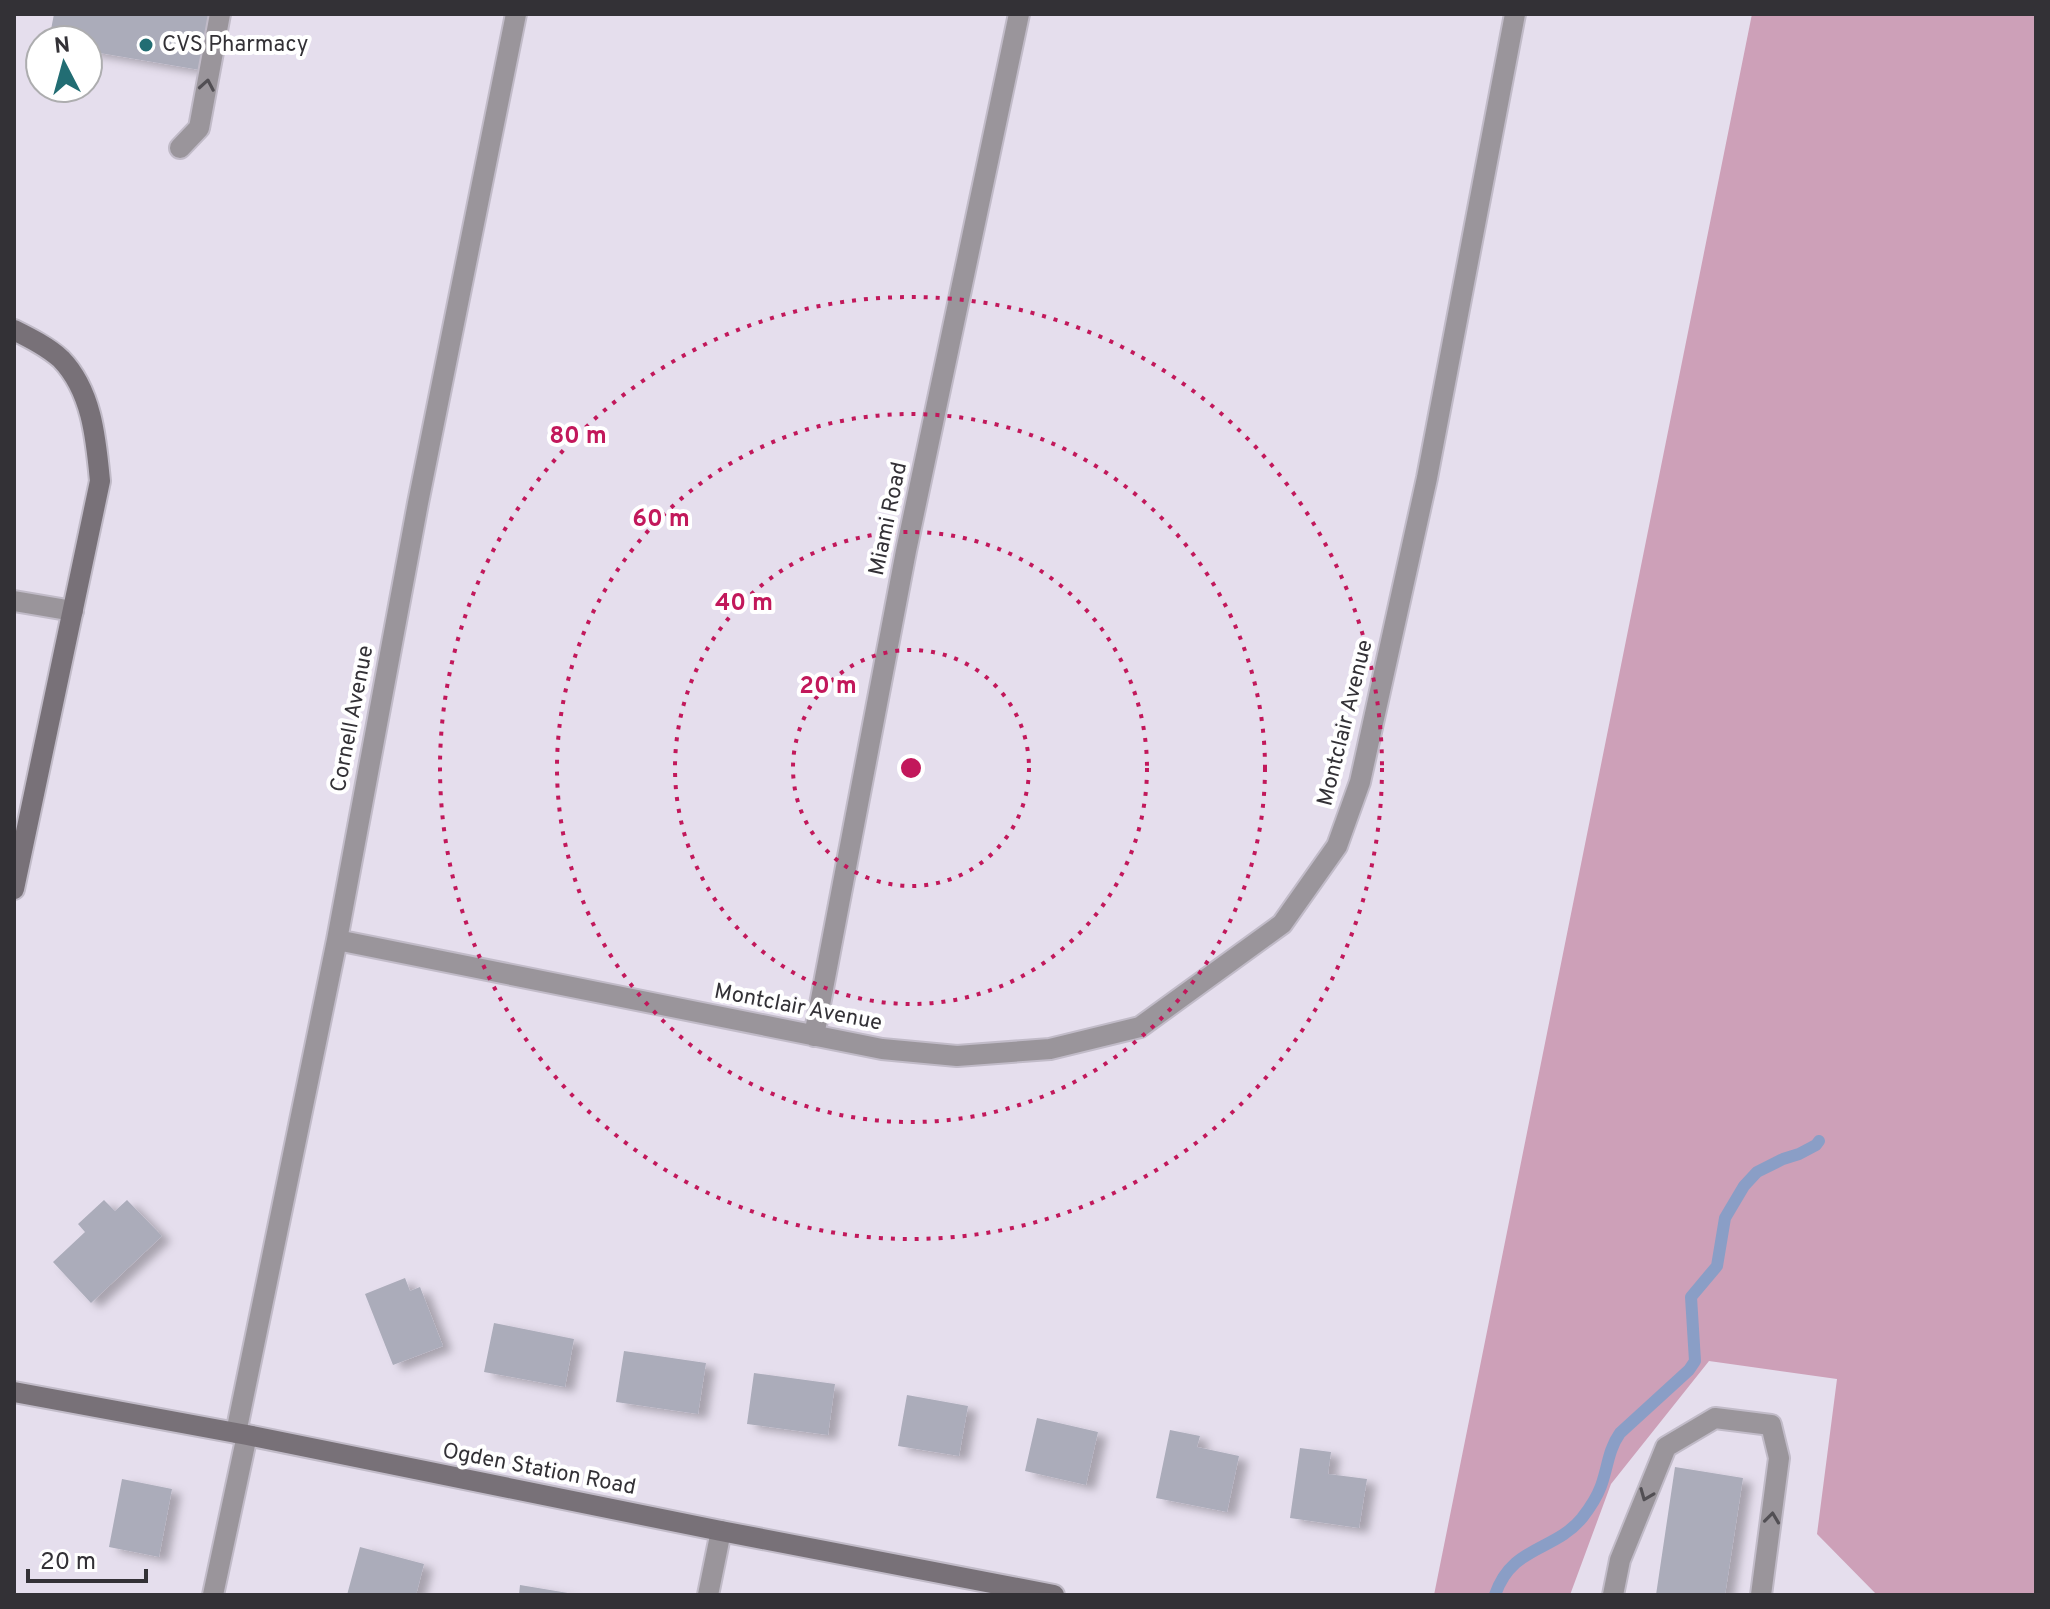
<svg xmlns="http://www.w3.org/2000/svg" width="2050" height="1609" viewBox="0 0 2050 1609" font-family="Overpass,sans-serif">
<defs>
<filter id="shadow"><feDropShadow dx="9" dy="5" stdDeviation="4" flood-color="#0004"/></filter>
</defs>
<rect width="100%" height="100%" fill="#e5deed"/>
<path fill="#cda0b8" d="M1752 14H2036V1595H1877L1817 1534 1837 1379 1709 1361 1611 1484 1570 1595H1434Z"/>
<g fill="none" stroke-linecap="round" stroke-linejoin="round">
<path stroke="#8a9ec6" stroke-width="12" d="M1495 1595C1512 1545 1554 1552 1582 1518 1589 1509 1597 1497 1601 1486 1608 1467 1608 1450 1620 1433L1689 1370 1695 1361 1691 1297 1717 1266 1725 1218 1744 1186 1757 1172 1783 1159 1799 1154 1816 1145 1819 1141"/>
</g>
<path fill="#abacba" filter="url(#shadow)" d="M54 14H210L200 70 88 51V40H49Z
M104 1200 115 1211 127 1200 162 1236 91 1303 53 1262 85 1232 78 1224Z
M405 1278 410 1291 420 1287 443 1346 393 1365 365 1294Z
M494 1323 574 1339 565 1387 484 1372Z
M624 1351 706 1363 698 1414 616 1402Z
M754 1373 835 1384 828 1435 747 1424Z
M907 1395 968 1406 959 1456 898 1446Z
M1037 1418 1098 1432 1086 1485 1025 1471Z
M1170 1430 1200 1436 1197 1447 1239 1456 1227 1512 1156 1498Z
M1300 1448 1331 1452 1328 1474 1367 1479 1359 1528 1290 1518Z
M1675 1467 1743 1478 1725 1595H1656Z
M122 1479 172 1489 159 1557 109 1547Z
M360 1547 424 1564 416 1595H347Z
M520 1585 568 1593V1595H519Z"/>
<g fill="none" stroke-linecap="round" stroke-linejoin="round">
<g stroke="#c1bbc8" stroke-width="24">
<path id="lane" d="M180 148 199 128 220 14
M14 601 73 611
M1613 1595 1620 1560 1666 1447 1715 1418 1771 1425 1779 1458 1761 1595"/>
</g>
<g stroke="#c1bbc8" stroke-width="24">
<path id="street" d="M337 940 882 1049 957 1056 1050 1049 1140 1027 1282 924 1337 846 1360 782 1427 478 1515 14
M814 1036 906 551 1019 14
M236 1433 337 940 418 503 516 14
M213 1595 247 1435
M708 1595 721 1531"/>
</g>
<g stroke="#c1bbc8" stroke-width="24">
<path id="secondary" d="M14 330C30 338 48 347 61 359 92 391 96 439 100 481L14 889
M14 1392 247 1435 721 1531 1054 1595"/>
</g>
<use href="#lane" stroke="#9a959b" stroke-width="20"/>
<use href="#street" stroke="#9a959b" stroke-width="20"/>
<use href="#secondary" stroke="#787178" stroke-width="20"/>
</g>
<defs><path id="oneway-chevron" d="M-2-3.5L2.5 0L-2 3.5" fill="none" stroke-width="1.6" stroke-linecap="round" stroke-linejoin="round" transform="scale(2)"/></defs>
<g stroke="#524f54">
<use href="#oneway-chevron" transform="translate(207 85) rotate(-80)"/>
<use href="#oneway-chevron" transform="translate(1646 1495) rotate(112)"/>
<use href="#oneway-chevron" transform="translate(1772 1518) rotate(-83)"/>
</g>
<g fill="none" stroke="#c2185b" stroke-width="4" stroke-dasharray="4 8">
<circle cx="911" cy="768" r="118"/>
<circle cx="911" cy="768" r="236"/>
<circle cx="911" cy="768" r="354"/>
<circle cx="911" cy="768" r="471"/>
</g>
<circle fill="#226d73" stroke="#fff" stroke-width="3" cx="146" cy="45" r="8"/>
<g text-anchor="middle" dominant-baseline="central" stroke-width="8" stroke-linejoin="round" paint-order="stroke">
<g font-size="22" fill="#333136" stroke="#fff" text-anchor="start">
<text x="162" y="45">CVS Pharmacy</text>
</g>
<g font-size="22" fill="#333136" stroke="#fff">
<text transform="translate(889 519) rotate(-78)">Miami Road</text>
<text transform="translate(353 719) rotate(-79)">Cornell Avenue</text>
<text transform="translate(1346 723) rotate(-76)">Montclair Avenue</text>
<text transform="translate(798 1008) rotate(11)">Montclair Avenue</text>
<text transform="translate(539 1470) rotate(11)">Ogden Station Road</text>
</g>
</g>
<circle cx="911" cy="768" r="12" fill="#c2185b" stroke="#fff" stroke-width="4"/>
<g font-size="24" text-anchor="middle" font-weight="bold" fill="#c2185b" stroke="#fff" stroke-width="8" stroke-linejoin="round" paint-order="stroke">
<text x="578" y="443">80 m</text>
<text x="661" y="526">60 m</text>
<text x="744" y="610">40 m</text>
<text x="828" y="693">20 m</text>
</g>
<rect width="2050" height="1609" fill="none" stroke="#333136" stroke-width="32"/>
<g transform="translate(64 64) rotate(354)"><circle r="38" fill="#ffffff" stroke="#adadaf" stroke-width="2"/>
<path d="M0-6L14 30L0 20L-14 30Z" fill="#226d73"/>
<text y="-12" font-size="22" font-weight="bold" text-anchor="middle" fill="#333136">N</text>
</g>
<path d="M28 1569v12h118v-12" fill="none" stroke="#333136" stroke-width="4"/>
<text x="40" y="1569" font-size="24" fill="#333136" stroke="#ffffff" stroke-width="6" paint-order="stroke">20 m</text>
</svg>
